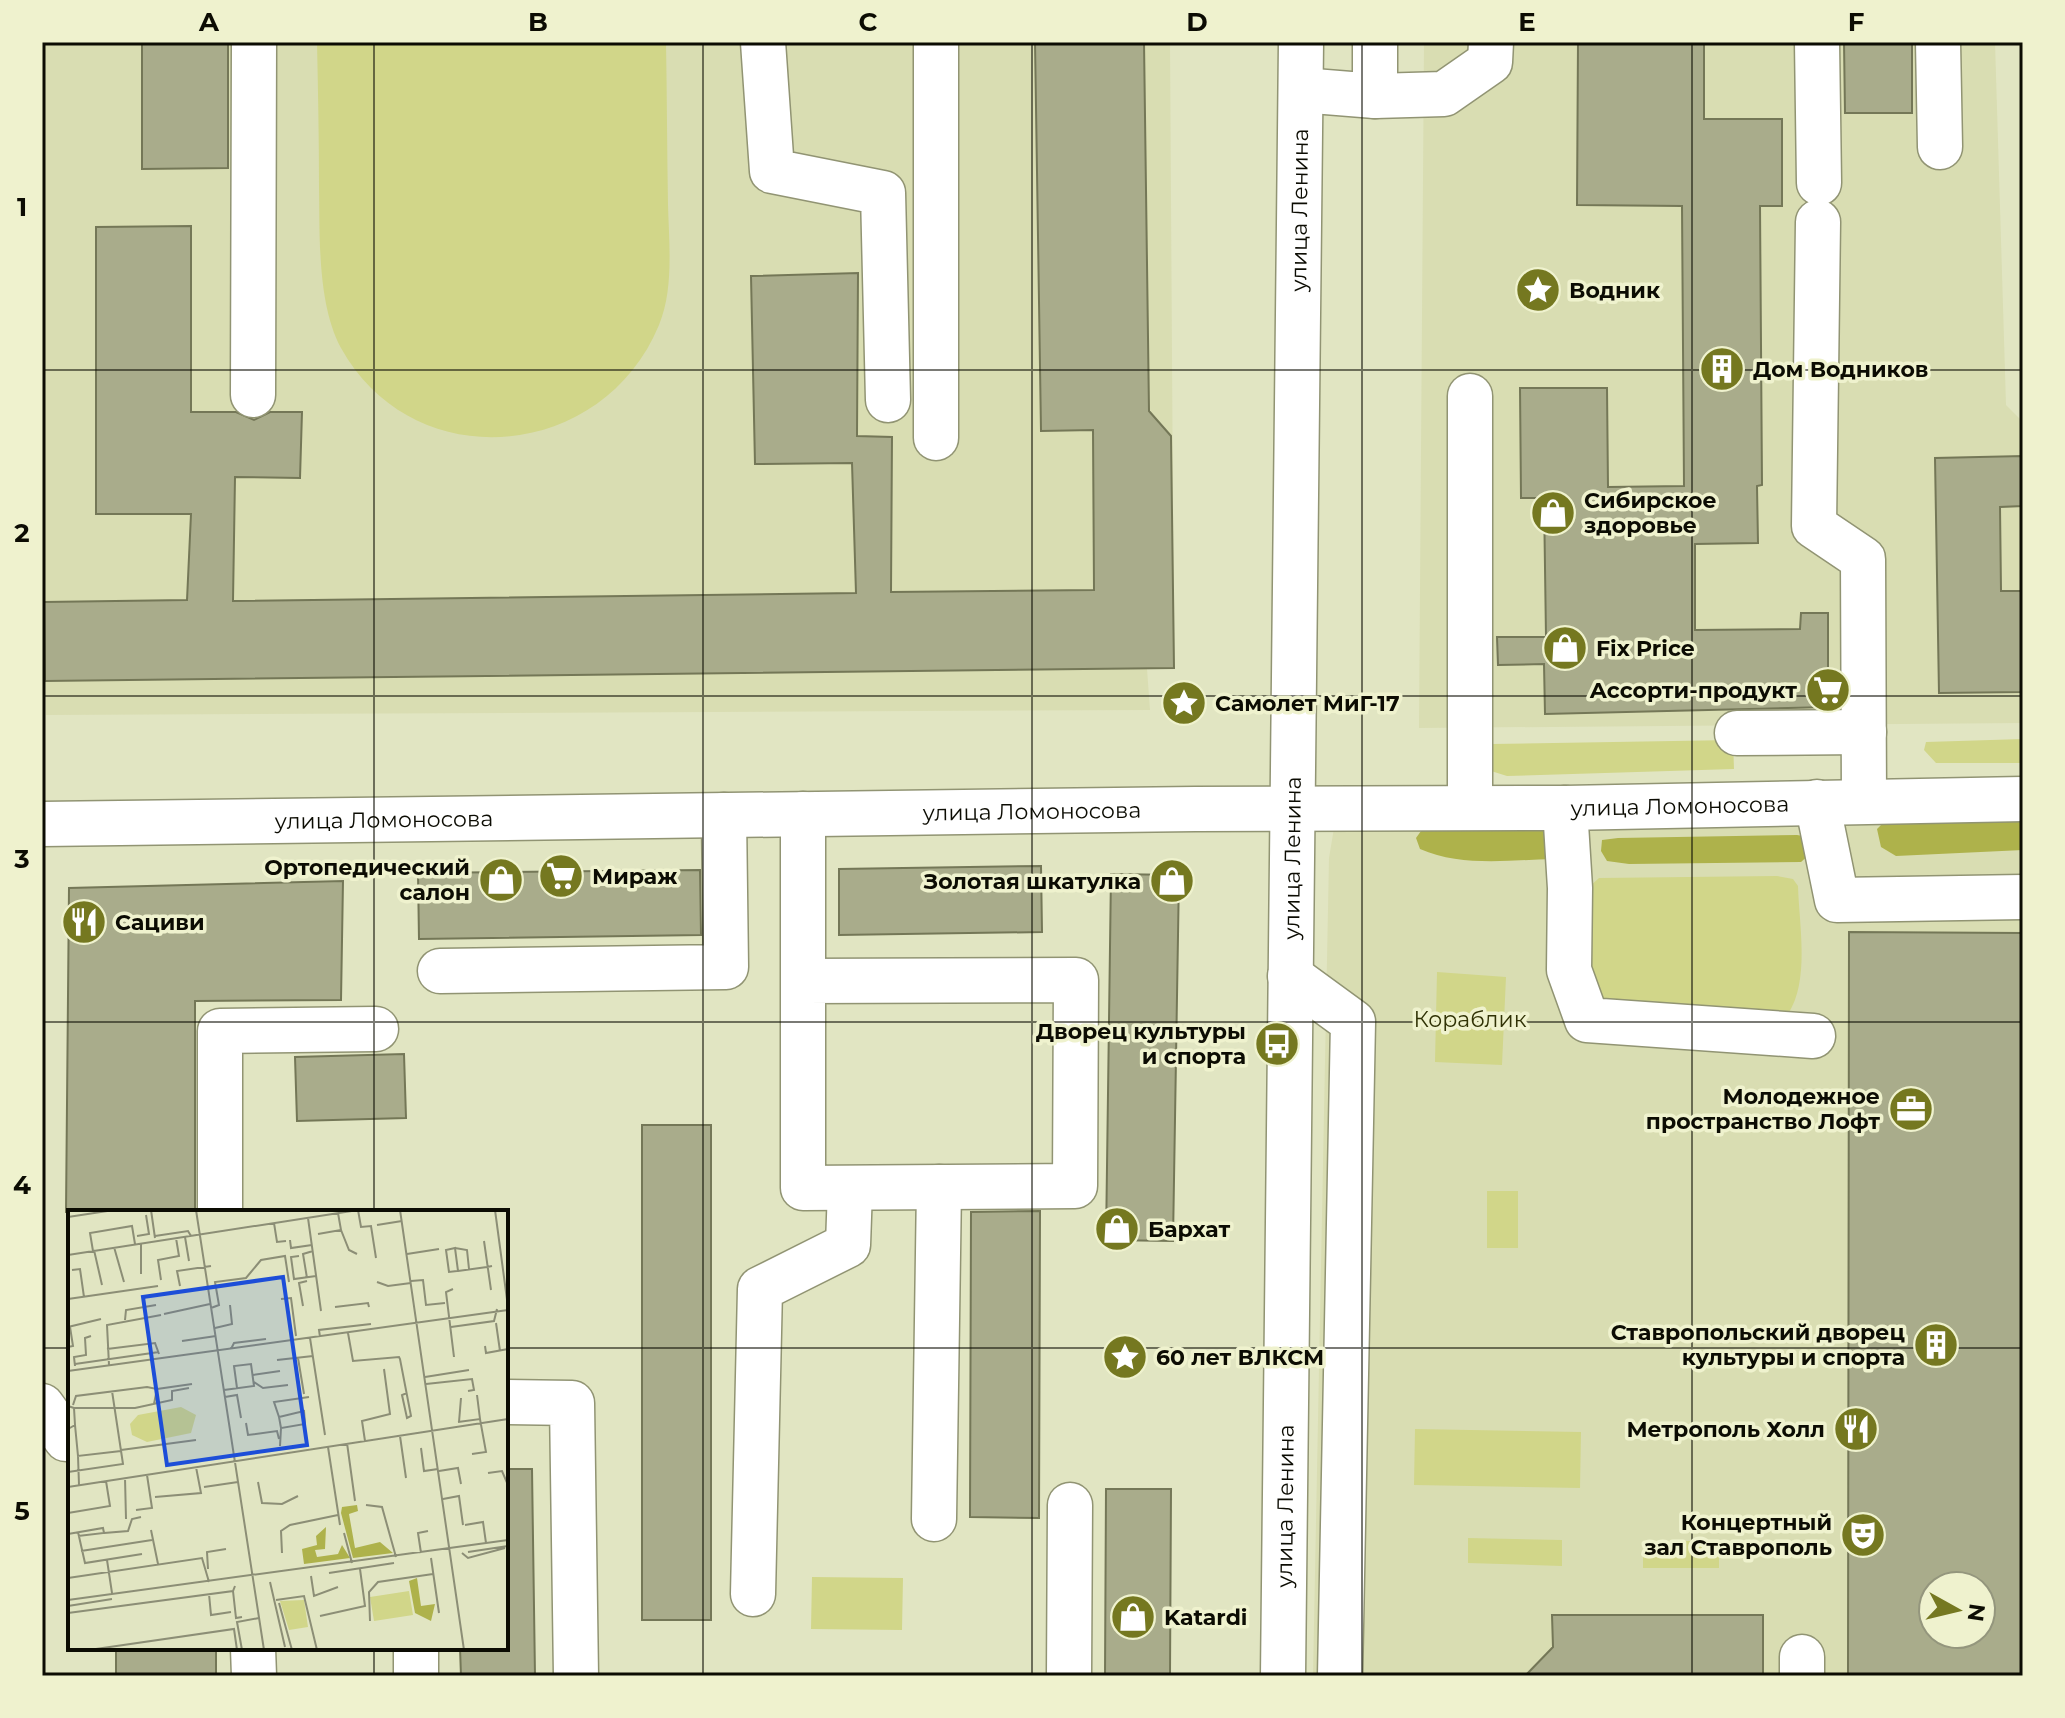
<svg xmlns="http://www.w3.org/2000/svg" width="2065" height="1718" viewBox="0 0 2065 1718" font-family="Montserrat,sans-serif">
<rect width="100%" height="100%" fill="#e1e5c2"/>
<path fill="#d9ddb2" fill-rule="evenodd" d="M42 42H1170L1174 668 1147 669 1150 710 46 715Z
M1424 42H1995L2006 405 2023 422V723L1419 728Z
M2023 809V1676H1313L1329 858 1334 828ZM1933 1586H1981V1634H1933Z"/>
<path fill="#d1d689" d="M317 42H666C667 96 667 151 668 205 669 243 674 289 659 325 603 461 414 479 341 348 317 303 320 236 319 187 319 139 318 90 317 42Z
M2023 739V763H1936L1924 750 1926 742Z
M1733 740 1734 769 1507 776 1491 771V744Z
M1777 876 1793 879 1798 886C1799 924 1810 981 1788 1014L1596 1006 1582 971 1587 889 1599 878Z
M1437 972 1506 977 1502 1065 1435 1062Z
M1487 1191H1518V1248H1487Z
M1415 1429 1581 1432 1580 1488 1414 1485Z
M1468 1538 1562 1540V1566L1468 1563Z
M1643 1541H1719V1568H1643Z
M812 1577 903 1578 902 1630 811 1629Z"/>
<path fill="#aeb24b" d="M2023 817V850L1896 856 1881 847 1877 829 1886 820Z
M1426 824 1558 827 1553 859C1509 860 1461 867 1420 849L1416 838Z
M1797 835 1809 837 1812 852 1801 862 1629 864 1607 861 1601 851 1602 840 1618 838Z"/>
<path fill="#a9ac8b" stroke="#747757" stroke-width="2" fill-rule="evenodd" d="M142 42H228V168L142 169Z
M1035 42H1144L1149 411 1171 436 1174 668 45 681 44 602 187 600 191 514H96V227L191 226V412H236L254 420 270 412H302L300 478 235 477 233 601 856 593 852 463 755 464 751 276 858 273 857 436 892 437 891 592 1094 590 1093 430 1041 431Z
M1578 42H1704V119H1782V206H1760L1762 485 1757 486 1758 543 1695 544V630L1800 629 1801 613H1828V707L1545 714 1544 664 1498 665 1497 637H1546L1544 498H1521L1520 388H1607L1608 487 1684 486 1682 206 1577 205Z
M1844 42H1912V113H1845Z
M2023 456V506L2000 507 2001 591H2023V692L1939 693 1935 458Z
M1041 866 1042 932 839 935V869Z
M700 870 701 935 419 939 418 873Z
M1111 874 1179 875 1173 1241 1106 1240Z
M343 881 341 1000 195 1001V1212H66L69 888Z
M1849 932 2023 933V1676H1848ZM1933 1586H1981V1634H1933Z
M404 1054 406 1118 297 1121 295 1057Z
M642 1125H711V1620H642Z
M1040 1211 1039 1518 970 1517 971 1212Z
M506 1469H532L535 1676H461L460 1648H506Z
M1106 1489H1171L1170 1676H1105Z
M1552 1615H1763V1676H1525L1553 1647Z
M116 1648H216V1676H116Z"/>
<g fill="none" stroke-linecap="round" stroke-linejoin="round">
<g stroke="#919473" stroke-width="47">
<g id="minor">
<path d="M763 42 772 171 883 193 888 400"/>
<path d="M936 42V438"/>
<path d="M1817 42 1819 183"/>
<path d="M1938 42 1940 147"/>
<path d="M1301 90 1375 96 1444 94 1490 62 1491 42"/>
<path d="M1375 96V42"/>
<path d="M1818 222 1814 526 1863 559 1864 800"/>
<path d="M253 395 254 42"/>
<path d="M1737 733 1864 732"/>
<path d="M1817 802 1837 900 2023 897"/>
<path d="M1470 807V396"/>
<path d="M1565 808 1570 888 1569 970 1587 1020 1813 1036"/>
<path d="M803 814V1188L1075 1186 1076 980 804 981"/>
<path id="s1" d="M42 824 1195 809 1565 808 2023 799"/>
<path d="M440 971 726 967 724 815"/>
<path d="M1290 976 1353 1022 1340 1676"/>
<path d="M220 1212V1031L376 1029"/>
<path d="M506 1402 572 1403 576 1676"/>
<path d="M42 1406 66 1439H70"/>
<path d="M934 1519 939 1187"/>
<path d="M753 1594 760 1289 848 1245 850 1189"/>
<path d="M253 1648 254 1676"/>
<path d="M416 1648V1676"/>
<path d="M1069 1676 1070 1505"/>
<path d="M1802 1676V1657"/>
</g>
</g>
<g stroke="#919473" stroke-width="47">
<g id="major">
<path id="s2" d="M1283 1676 1301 42"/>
</g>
</g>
<use href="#minor" stroke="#fff" stroke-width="44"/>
<use href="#major" stroke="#fff" stroke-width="44"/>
</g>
<path fill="none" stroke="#0c0c03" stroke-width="2" stroke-opacity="0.55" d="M374 42V1212M703 42V1676M1032 42V1676M1362 42V1676M1692 42V1676M42 370H2023M42 696H2023M42 1022H2023M42 1348H70M506 1348H2023M374 1648V1676"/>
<defs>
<g id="sight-disc" transform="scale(2.3)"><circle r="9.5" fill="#757820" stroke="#eff2ce"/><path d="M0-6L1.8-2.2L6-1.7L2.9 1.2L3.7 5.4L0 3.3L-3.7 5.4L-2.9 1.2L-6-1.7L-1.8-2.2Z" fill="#fff"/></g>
<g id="building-disc" transform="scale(2.3)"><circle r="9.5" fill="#757820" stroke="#eff2ce"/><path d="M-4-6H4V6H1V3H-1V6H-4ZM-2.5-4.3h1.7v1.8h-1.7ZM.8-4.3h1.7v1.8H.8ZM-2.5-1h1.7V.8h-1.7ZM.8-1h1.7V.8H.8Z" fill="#fff"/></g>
<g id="shop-disc" transform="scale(2.3)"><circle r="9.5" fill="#757820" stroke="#eff2ce"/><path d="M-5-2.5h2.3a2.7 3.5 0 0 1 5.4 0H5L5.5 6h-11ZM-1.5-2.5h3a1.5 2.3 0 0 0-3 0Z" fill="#fff"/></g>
<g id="supermarket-disc" transform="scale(2.3)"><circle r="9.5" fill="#757820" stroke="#eff2ce"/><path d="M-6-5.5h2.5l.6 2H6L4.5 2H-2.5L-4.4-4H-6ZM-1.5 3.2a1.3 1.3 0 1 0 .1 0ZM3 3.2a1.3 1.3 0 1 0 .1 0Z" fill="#fff"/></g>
<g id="restaurant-disc" transform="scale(2.3)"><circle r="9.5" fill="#757820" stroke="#eff2ce"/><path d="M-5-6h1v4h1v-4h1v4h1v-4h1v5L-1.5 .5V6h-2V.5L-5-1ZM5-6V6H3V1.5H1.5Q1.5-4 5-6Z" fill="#fff"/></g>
<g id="bus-disc" transform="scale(2.3)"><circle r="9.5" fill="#757820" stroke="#eff2ce"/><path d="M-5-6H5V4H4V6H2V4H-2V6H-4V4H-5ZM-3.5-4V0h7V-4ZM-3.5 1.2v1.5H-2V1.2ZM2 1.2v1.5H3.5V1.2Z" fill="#fff"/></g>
<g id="office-disc" transform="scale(2.3)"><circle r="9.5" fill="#757820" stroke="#eff2ce"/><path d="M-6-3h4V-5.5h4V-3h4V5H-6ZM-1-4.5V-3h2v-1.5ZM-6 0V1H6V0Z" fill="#fff"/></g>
<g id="theatre-disc" transform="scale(2.3)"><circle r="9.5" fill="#757820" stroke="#eff2ce"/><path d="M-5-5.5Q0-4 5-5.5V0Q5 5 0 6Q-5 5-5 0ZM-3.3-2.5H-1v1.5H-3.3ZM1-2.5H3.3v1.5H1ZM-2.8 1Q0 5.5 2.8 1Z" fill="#fff"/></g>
</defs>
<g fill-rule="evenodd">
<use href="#sight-disc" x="1538" y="290"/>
<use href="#building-disc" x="1722" y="369"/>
<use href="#shop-disc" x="1553" y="513"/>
<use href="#shop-disc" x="1565" y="648"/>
<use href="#supermarket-disc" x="1828" y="690"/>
<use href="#sight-disc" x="1184" y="703"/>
<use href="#supermarket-disc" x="561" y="876"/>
<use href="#shop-disc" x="501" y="880"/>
<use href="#shop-disc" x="1172" y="881"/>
<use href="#restaurant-disc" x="84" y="922"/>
<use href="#bus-disc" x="1277" y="1044"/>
<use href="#office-disc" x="1911" y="1109"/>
<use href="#shop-disc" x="1117" y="1229"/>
<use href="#building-disc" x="1936" y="1345"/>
<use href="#sight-disc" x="1125" y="1357"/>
<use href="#restaurant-disc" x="1856" y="1429"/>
<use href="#theatre-disc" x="1863" y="1535"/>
<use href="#shop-disc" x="1133" y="1617"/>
</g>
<g text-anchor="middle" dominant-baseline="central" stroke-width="7" stroke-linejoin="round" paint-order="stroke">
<g font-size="22" fill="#0c0c03" stroke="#eff2ce">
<text stroke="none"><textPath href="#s2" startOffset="1466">улица Ленина</textPath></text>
<text stroke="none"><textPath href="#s1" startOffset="1638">улица Ломоносова</textPath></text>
<text stroke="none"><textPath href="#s1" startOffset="990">улица Ломоносова</textPath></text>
<text stroke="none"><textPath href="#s1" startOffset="342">улица Ломоносова</textPath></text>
<text stroke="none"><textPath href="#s2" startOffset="818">улица Ленина</textPath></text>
<text stroke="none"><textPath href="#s2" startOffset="170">улица Ленина</textPath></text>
</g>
<g font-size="22" font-weight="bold" fill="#0c0c03" stroke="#eff2ce" text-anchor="start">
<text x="1569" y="290">Водник</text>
<text x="1753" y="369">Дом Водников</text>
<text x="1584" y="500">Сибирское<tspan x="1584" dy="25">здоровье</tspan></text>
<text x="1596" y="648">Fix Price</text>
<text x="1797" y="690" text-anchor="end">Ассорти-продукт</text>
<text x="1215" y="703">Самолет МиГ-17</text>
<text x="470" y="867" text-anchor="end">Ортопедический<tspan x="470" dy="25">салон</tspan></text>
<text x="592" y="876">Мираж</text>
<text x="1141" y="881" text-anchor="end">Золотая шкатулка</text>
<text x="115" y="922">Сациви</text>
<text x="1246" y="1031" text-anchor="end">Дворец культуры<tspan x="1246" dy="25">и спорта</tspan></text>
<text x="1880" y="1096" text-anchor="end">Молодежное<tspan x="1880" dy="25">пространство Лофт</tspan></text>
<text x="1148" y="1229">Бархат</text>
<text x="1905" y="1332" text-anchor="end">Ставропольский дворец<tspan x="1905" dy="25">культуры и спорта</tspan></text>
<text x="1156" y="1357">60 лет ВЛКСМ</text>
<text x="1825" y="1429" text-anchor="end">Метрополь Холл</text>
<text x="1832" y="1522" text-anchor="end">Концертный<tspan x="1832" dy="25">зал Ставрополь</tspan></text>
<text x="1164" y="1617">Katardi</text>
</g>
<g font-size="22" fill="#303205" stroke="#eff2ce">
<text x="1470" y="1019">Кораблик</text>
</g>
</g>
<g transform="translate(68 1210)">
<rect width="440" height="440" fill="#e1e5c2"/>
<path d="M113 197 128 205 123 223 79 232 64 225 62 214 70 205ZM341 381 345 405 306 411 302 387ZM236 390 240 417 221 420 212 391Z" fill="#d1d689"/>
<path d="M289 295 290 301 281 304 287 338 312 332 325 343 285 348 273 303 274 297ZM258 317 257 339 247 340 249 347 270 344 274 335 282 348 236 354 234 339 249 335 248 326ZM349 368 353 396 367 394 363 411 347 403 341 371Z" fill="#aeb24b"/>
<path fill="none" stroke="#8c8e76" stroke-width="2" d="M83 0 87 28M128 0 196 440M290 0 293 17 303 16 308 48M332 0 396 440M427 0 440 97M0 7 46 0M240 8 253 101M206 13 209 32 218 31M309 15 334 11M273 20 281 40 289 44M250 24 273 20 270 3M69 26 81 24 78 5M87 26 120 21 123 26M117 27 121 51M222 30 223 38 244 35M416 31 423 80M46 37 56 72M387 38 399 40 401 59M26 40 34 75M25 41 22 23 64 16 67 34M339 44 371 39M0 45 290 0M231 46 223 47 226 69 248 66M4 60 12 59 16 87M390 61 387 38 378 40 381 62 389 61H390L419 57 424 56M73 64V33M239 68 235 44 245 41M93 70 90 50 111 46 108 28M343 71 355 70 358 95 377 93M309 72 320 76 343 73M112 76 109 61 143 56M385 79 378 82 386 147M0 89 90 76M213 89 223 88 228 126M235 96 231 73 239 71M267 97 300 93 301 97M143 98 151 95 147 72 178 68 193 50 217 46 221 72M96 104 142 94M57 110 58 100 88 95M428 113 432 141M0 117 33 109M383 117 426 111 429 99M147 118 164 114 162 95M280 123 285 151 331 147 332 149 343 206 339 208 334 185 339 183M252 127 251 120 303 114M242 128 257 225M114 131 148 126M417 136 418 143 440 139M0 137 5 136 2 117M39 139 87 133 91 144M163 139 166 133 198 129M230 148 236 184M209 150 245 146M7 154 91 142M41 155 39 115 93 105M7 156 6 147 18 145 17 128 23 126M0 161 440 100M185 165 212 161M357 167 401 160M186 172 195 178 220 175M358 174 404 169 406 180 400 181M89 179 124 174M156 180 186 176 183 154 166 156 169 178M409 185 412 209M157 187 169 185 173 208M5 195 8 186 79 177 89 179 86 194M0 196 6 198 7 215 0 219M6 198H67L104 190V181L121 178M211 207 206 192 241 187M390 212 412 209 418 242 404 244M391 212 393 188M178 213 180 225 209 221 211 229M7 215 10 246 53 241M332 226 338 268M297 231 294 211 322 204 316 159M279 233 287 291M212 236 213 218 237 214 236 201 211 207 213 218M260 237 272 315M353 238 356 261 370 259M53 240 128 230M10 246 11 275M371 261 390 258 393 274M0 262 55 254 44 181M420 263 434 261 440 275M57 268 58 309M190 272 194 293 214 294 230 286M0 277 440 209M136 277 170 272M87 287 133 283 128 257M375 289 391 286 395 315M298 295 314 297 328 347M68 300 84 298 79 265M0 303 42 296 38 271M397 315 415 312 418 333M83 320 90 354M10 322 17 353 74 344M36 323 60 321 64 309 73 307M276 323 284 353M0 324 35 318 36 323 10 326M13 341 84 330M400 342 440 336M214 343 213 321 222 315 270 305M353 343 350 323 360 321M394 343 400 348 437 338M363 348 371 403M39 350 44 383M140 359 139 342 158 339M261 363 326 353M243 366 246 386 270 377M0 368 134 348 141 372M202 372 217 437M165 381 168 408 174 407M141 384 143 405 163 402M0 390 440 330M208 390 236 386 249 440M211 393 224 440M0 396 44 389M0 403 165 381 167 376M252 406 297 396 292 359M302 411 301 382 310 372 365 364M21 440 166 419 169 440M174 440 169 412 191 408"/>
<path fill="#1d4ed8" fill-opacity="0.15" stroke="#1d4ed8" stroke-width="4" d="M215 67 239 235 99 255 75 87Z"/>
<rect width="440" height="440" fill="none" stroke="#0c0c03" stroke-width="4"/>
</g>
<rect width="2065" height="1718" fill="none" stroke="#eff2ce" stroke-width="88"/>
<g transform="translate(1957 1610) rotate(98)"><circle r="38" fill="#eff2ce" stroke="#94967d" stroke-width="2"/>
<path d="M0-6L14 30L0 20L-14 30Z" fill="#757820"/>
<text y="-12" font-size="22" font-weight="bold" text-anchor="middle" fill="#0c0c03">N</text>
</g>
<rect x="44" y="44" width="1977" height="1630" fill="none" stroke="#0c0c03" stroke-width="3"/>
<g font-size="26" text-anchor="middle" font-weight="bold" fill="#0c0c03">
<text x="209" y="31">A</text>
<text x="538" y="31">B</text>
<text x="868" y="31">C</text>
<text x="1197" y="31">D</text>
<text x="1527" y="31">E</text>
<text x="1856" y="31">F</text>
<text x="22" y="216">1</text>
<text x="22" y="542">2</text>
<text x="22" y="868">3</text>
<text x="22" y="1194">4</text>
<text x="22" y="1520">5</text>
</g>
</svg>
